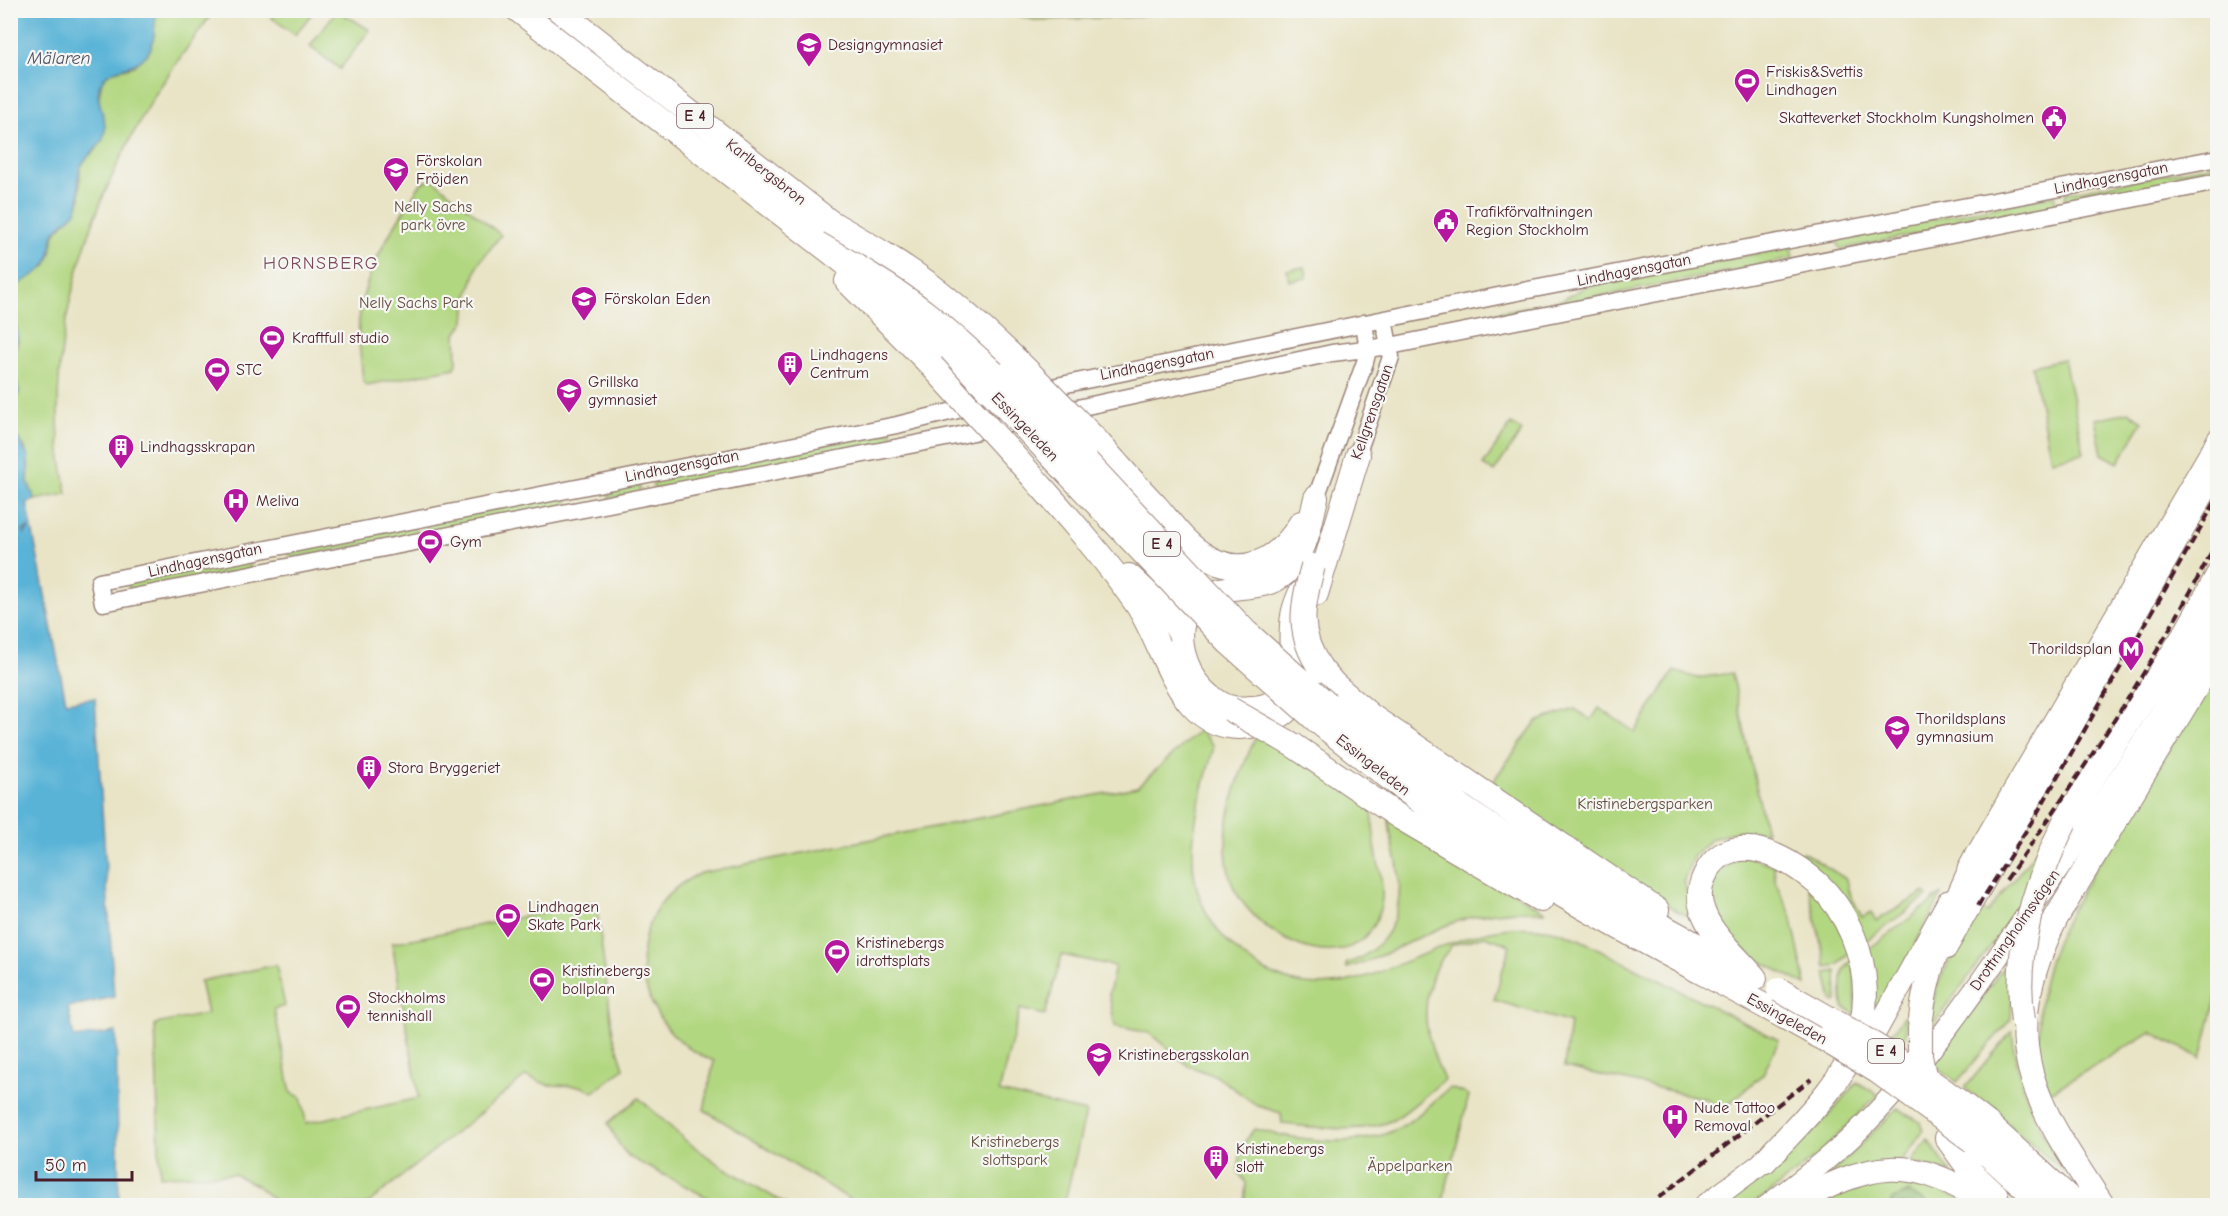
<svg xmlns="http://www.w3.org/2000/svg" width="2228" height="1216" viewBox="0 0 2228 1216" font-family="'Comic Neue',sans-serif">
<rect width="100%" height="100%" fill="#f6f6f2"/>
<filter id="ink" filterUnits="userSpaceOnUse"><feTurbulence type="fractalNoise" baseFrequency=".0167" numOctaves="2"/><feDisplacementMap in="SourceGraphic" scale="12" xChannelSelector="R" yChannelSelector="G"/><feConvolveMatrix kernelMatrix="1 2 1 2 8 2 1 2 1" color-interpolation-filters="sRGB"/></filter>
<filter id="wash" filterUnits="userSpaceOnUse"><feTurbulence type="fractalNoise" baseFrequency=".008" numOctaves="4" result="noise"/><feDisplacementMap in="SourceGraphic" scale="24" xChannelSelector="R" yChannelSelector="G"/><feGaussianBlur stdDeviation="1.35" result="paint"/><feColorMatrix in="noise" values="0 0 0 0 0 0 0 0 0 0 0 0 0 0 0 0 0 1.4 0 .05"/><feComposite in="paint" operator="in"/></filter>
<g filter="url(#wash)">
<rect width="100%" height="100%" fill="#e9e4c6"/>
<path fill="#b2d781" stroke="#7e7b56" stroke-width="1.5" d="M337 10 370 30 340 69 310 46Z
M158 11H214C194 39 172 67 154 97 92 199 51 319 59 440 60 458 64 476 67 494L35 500 28 482 29 468 25 447 15 436 11 426 17 403 11 359 18 342 16 323 11 310 12 297 22 280 46 266 51 254 54 235 77 209 80 200V168L87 157 96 150 104 118 98 103 102 80 110 72 135 66 154 35 153 25Z
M276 11V10L314 11 295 35 271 17Z
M1002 11H1167L1133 17 1034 20Z
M2217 164V175L2067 205 2065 193Z
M434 180 501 235 478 264 467 299 465 321 456 334 457 363 455 368 367 385 363 382C362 362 357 341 359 321 364 269 395 224 422 182Z
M2054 195 2057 207 1842 249 1838 246V238Z
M1791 247 1793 259 1428 330 1427 326 1562 300 1585 287Z
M1305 267 1307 278 1289 281 1287 270Z
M2064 359 2084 453 2051 460 2032 366Z
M2129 412 2143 421 2118 463 2102 454 2095 419Z
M1511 424 1522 431 1494 472 1483 465Z
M892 431 894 442 654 490 652 478Z
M638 481 641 494 609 498V488Z
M566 495 568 507 429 534 426 523Z
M415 525 417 536 290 558 289 552Z
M248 558 251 569 129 592 127 582Z
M1674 671 1697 678 1732 673 1766 832 1738 831 1711 839 1693 857 1684 880 1693 918 1677 911 1488 788 1536 722 1575 709 1591 720 1599 708 1635 732Z
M2217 672 2218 990 2201 1058 2151 1032 2049 1093C2015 982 2070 910 2126 819 2156 770 2187 721 2217 672Z
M1200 730 1214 746C1196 814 1171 884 1228 942 1339 1055 1432 906 1551 930 1577 935 1605 953 1629 965 1679 990 1729 1015 1779 1040L1763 1074 1721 1111 1707 1099 1564 1067 1570 1023 1494 1000 1510 945 1485 936 1452 945C1448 952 1439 960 1436 967 1418 1010 1426 1039 1444 1080 1428 1092 1411 1110 1393 1120 1361 1135 1315 1127 1282 1124L1281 1113 1258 1106 1216 1076 1189 1066 1149 1033 1115 1026 1109 994 1115 966 1062 955 1045 1015 1020 1009 999 1092 1086 1112 1064 1205H859L704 1110 714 1061C630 1030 613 911 701 873L1137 787Z
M1258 732 1372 806C1373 821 1373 836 1376 851 1380 874 1387 896 1377 918 1346 989 1245 932 1230 877 1217 828 1238 775 1258 732Z
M1389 817 1546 912C1512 910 1482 912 1450 924 1415 937 1384 958 1347 968L1346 964C1391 949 1406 907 1397 862 1393 846 1389 833 1389 817Z
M2049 835 2025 900 1927 1033 1936 988 1976 905 1987 913Z
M1803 852 1846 879 1848 890 1862 917 1871 912 1876 921 1925 892 1927 896 1864 942 1803 863 1800 853Z
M1742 855 1774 865 1775 881 1791 915 1806 985C1773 968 1717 944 1710 902 1708 895 1713 883 1714 875Z
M1808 885 1830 908 1851 950 1838 965 1826 967Z
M1942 894 1874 1021 1866 951Z
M596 902 613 1034 624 1068 594 1092 580 1086 548 1085 526 1076 366 1205H280L256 1185 234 1174 160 1176 155 1024 207 1014 200 981 276 965 285 1006 274 1009 291 1093 301 1097 306 1123 419 1098 392 943Z
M2014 953 2011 1019 1957 1082 1932 1064Z
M1854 960 1856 1015 1843 1007C1842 992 1837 968 1854 960Z
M1836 971 1837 1001 1835 1002 1832 1000 1826 973Z
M1905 1015 1906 1018 1905 1046 1890 1036Z
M2012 1031C2017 1086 2036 1125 2065 1172L1965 1088Z
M1857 1082 1878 1095 1818 1155 1764 1197 1750 1205 1724 1206C1774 1168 1819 1131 1857 1082Z
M1450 1088 1469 1095 1442 1205H1244L1246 1183 1238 1171 1242 1146 1254 1129C1298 1140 1358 1150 1399 1128 1417 1118 1434 1101 1450 1088Z
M639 1098 686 1141 720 1165 787 1205H722L629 1157 620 1146 608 1123Z
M1898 1108 1921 1123 1924 1130 1902 1161 1829 1175Z
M1928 1140 1951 1173 1911 1162Z
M1907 1178 1979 1206H1809L1859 1181Z"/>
<path fill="#8db86f" stroke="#6c6c4d" stroke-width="1.5" d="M1909 1192 1930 1205H1891V1200Z"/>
<path fill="#59b3d7" stroke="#526981" stroke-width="1.5" d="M11 10 158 11C152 23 157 38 150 50 136 73 113 63 102 81 92 98 106 112 105 129 105 147 88 152 81 166 74 181 84 196 76 211 70 220 59 224 54 234 49 246 53 258 43 268 29 282 15 278 11 303Z
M10 306 18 334 11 359 19 391 11 426 28 456V482L35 500 27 503 66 702 95 698 114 997 68 1007 74 1038 116 1032 119 1205H11Z"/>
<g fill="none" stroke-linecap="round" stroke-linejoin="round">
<path stroke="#4f5367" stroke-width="1.5" stroke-dasharray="8 6" stroke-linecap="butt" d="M10 539 31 526 10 552"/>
</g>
</g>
<g filter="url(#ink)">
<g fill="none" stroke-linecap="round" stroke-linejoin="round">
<g stroke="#9a8278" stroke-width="19">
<path id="minor" d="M1037 390 1518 292 2218 158
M1006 398 897 425 99 582 103 603 956 436 1025 420
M1059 412 1332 353 1390 346 2218 182
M1354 464 1391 357 1384 319
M1316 498 1365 362 1368 350 1364 323"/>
</g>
<g stroke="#9a8278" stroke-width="23">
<path id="major" d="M1968 869 2218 439
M1946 949 2218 469
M1862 1057 1948 901
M1704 1206 1778 1151
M1767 1206C1802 1179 1837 1153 1867 1122 1937 1051 1992 965 2048 884 2108 797 2167 708 2218 616"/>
</g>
<g stroke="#9a8278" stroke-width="26">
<path id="highway" d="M518 10 876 287 955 356 990 391
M559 10 830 222 936 310 1006 375
M847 281 932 366
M1097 441C1116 463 1136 485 1156 506 1170 522 1183 541 1201 553 1241 581 1279 561 1301 523
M1032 476C1068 517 1105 558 1136 603 1167 648 1178 737 1251 726 1278 722 1294 708 1307 685
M1129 576 1165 609 1181 635
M1300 594C1297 601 1294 608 1293 616 1287 647 1305 705 1253 708 1240 709 1230 710 1218 702 1199 689 1186 670 1182 647 1180 632 1181 620 1190 608 1215 576 1258 597 1285 573 1306 554 1310 523 1316 498
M1316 594 1358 455
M1321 669 1334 684 1371 716 1657 910
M1327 704 1463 808 1535 856 1740 969
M1316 720C1387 778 1459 833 1537 880 1630 937 1729 985 1824 1039
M1293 745 1401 818 1541 900
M2065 821 2187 631 2218 575
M1755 978C1738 958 1714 938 1704 914 1698 901 1699 887 1705 875 1729 825 1788 857 1817 883 1832 897 1845 917 1853 936 1867 970 1869 1007 1857 1042 1840 1088 1797 1125 1765 1161
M1920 1030C1924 965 1951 914 1977 855
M1987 1123 2078 1206
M1947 1138 1972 1173 1996 1195
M1973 1141 2045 1206
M1789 1206C1873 1161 1908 1152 1992 1206
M2103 1206C2032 1099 1995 1043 2056 918L2218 651"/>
</g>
<use href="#minor" stroke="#fff" stroke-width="16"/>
<use href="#major" stroke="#fff" stroke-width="21"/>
<use href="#highway" stroke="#fff" stroke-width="24"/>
<path stroke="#4a1f2b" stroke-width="4" stroke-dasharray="9 4.5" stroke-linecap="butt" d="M2006 880C2083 771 2158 659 2218 539
M1978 906 2036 815 2218 497
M1648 1206 1811 1079"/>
<g stroke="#9a8278" stroke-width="26" stroke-linecap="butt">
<path id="highway-bridge" d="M830 222C868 244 906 266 941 293 997 338 1047 390 1097 441
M932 366 1032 476
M1006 375 1245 631 1327 704
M990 391 1228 642 1316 720
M1313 566C1302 605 1296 634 1321 669
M1230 709 1293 745
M1779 990C1851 1030 1922 1071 1987 1123
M2023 1020C2012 952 2036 882 2065 821
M1920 1030V1056L1926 1084
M1824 1039 1877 1071 1973 1141"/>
</g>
<use href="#highway-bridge" stroke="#fff" stroke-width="24"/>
</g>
</g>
<defs>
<g id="school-pin" transform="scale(1.35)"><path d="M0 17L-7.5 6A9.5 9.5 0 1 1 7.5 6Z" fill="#b5179e" stroke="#f6f6f2"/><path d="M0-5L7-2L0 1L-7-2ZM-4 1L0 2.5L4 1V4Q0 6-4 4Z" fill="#fff"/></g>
<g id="stadium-pin" transform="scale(1.35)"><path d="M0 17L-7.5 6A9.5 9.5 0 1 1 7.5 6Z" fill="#b5179e" stroke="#f6f6f2"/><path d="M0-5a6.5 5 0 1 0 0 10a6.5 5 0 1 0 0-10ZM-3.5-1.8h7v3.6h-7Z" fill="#fff"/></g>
<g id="civic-pin" transform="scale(1.35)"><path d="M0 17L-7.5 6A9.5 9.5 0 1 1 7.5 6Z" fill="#b5179e" stroke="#f6f6f2"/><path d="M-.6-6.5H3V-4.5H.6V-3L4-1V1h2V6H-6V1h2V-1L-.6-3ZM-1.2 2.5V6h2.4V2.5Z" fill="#fff"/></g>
<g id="building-pin" transform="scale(1.35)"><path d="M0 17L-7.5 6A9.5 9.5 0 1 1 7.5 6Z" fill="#b5179e" stroke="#f6f6f2"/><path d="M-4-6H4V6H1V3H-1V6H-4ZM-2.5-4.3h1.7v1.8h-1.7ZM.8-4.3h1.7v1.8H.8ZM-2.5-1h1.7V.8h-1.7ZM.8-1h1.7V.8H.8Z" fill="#fff"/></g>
<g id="hospital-pin" transform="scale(1.35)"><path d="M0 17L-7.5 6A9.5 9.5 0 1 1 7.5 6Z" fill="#b5179e" stroke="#f6f6f2"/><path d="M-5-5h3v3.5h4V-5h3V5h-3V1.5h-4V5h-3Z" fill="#fff"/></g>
<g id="metro-pin" transform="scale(1.35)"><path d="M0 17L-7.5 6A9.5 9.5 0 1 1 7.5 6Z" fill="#b5179e" stroke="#f6f6f2"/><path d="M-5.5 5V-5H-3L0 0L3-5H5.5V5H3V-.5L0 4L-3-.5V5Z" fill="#fff"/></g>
</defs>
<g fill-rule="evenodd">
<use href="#school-pin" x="809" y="45"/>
<use href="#stadium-pin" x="1747" y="81"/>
<use href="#civic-pin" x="2054" y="118"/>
<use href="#school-pin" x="396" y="170"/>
<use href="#civic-pin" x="1446" y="221"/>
<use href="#school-pin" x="584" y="299"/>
<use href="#stadium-pin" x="272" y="338"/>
<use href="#building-pin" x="790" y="364"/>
<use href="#stadium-pin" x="217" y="370"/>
<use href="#school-pin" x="569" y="391"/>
<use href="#building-pin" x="121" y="447"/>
<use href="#hospital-pin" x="236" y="501"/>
<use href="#stadium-pin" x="430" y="542"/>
<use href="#metro-pin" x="2131" y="649"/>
<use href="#school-pin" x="1897" y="728"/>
<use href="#building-pin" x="369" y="768"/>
<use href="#stadium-pin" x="508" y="916"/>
<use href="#stadium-pin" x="837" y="952"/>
<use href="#stadium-pin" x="542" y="980"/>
<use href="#stadium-pin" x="348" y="1007"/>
<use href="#school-pin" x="1099" y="1055"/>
<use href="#hospital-pin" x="1675" y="1117"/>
<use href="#building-pin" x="1216" y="1158"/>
</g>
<g text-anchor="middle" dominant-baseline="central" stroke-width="4.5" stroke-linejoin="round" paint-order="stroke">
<g fill="#f6f6f2" stroke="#7e6067" stroke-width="1.5">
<rect x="677" y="104" width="36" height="24" rx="4.5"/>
<rect x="1144" y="532" width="36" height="24" rx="4.5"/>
<rect x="1868" y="1039" width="36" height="24" rx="4.5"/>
</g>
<g font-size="15" font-weight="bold" fill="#4a1f2b">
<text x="695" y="116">E 4</text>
<text x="1162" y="544">E 4</text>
<text x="1886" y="1051">E 4</text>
</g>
<g font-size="16" fill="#4a1f2b" stroke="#f6f6f2" text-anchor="start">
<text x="828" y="45">Designgymnasiet</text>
<text x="1766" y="72">Friskis&amp;Svettis<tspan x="1766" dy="18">Lindhagen</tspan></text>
<text x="2034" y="118" text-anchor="end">Skatteverket Stockholm Kungsholmen</text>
<text x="416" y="161">Förskolan<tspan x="416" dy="18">Fröjden</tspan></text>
<text x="1466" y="212">Trafikförvaltningen<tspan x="1466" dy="18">Region Stockholm</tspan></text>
<text x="604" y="299">Förskolan Eden</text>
<text x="292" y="338">Kraftfull studio</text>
<text x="810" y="355">Lindhagens<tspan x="810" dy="18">Centrum</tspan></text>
<text x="236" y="370">STC</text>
<text x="588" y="382">Grillska<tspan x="588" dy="18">gymnasiet</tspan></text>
<text x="140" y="447">Lindhagsskrapan</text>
<text x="256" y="501">Meliva</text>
<text x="450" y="542">Gym</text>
<text x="2112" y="649" text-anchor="end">Thorildsplan</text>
<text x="1916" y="719">Thorildsplans<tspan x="1916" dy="18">gymnasium</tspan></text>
<text x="388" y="768">Stora Bryggeriet</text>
<text x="528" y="907">Lindhagen<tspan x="528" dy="18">Skate Park</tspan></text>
<text x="856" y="943">Kristinebergs<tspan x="856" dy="18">idrottsplats</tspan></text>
<text x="562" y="971">Kristinebergs<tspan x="562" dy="18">bollplan</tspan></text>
<text x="368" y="998">Stockholms<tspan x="368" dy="18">tennishall</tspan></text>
<text x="1118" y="1055">Kristinebergsskolan</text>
<text x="1694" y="1108">Nude Tattoo<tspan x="1694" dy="18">Removal</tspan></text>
<text x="1236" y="1149">Kristinebergs<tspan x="1236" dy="18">slott</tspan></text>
</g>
<g font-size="16" fill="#4a1f2b" stroke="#f6f6f2">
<text transform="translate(766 172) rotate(38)">Karlbergsbron</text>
<text transform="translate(2111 178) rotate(-11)">Lindhagensgatan</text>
<text transform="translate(1634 270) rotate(-11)">Lindhagensgatan</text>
<text transform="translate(1157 364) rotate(-11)">Lindhagensgatan</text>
<text transform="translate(1372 412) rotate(-71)">Kellgrensgatan</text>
<text transform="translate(1025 427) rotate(46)">Essingeleden</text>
<text transform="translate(682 466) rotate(-11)">Lindhagensgatan</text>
<text transform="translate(205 560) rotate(-12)">Lindhagensgatan</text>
<text transform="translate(1373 765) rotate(38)">Essingeleden</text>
<text transform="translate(2015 930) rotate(-55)">Drottningholmsvägen</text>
<text transform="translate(1787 1019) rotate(29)">Essingeleden</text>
</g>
<g font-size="16" fill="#644d40" stroke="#f6f6f2">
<text x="433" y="207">Nelly Sachs<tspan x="433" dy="18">park övre</tspan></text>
<text x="416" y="303">Nelly Sachs Park</text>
<text x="1645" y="804">Kristinebergsparken</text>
<text x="1015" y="1142">Kristinebergs<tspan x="1015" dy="18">slottspark</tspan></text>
<text x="1410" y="1166">Äppelparken</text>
</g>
<g font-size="18" font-style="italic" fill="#4f5367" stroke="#f6f6f2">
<text x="59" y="58">Mälaren</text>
</g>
<g font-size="18" letter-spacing="1.5" fill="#7c4c5e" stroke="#f6f6f2">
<text x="321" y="263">HORNSBERG</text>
</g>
</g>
<rect width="2228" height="1216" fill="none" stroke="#f6f6f2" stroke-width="36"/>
<path d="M36 1171v9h96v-9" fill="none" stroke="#4a1f2b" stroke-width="3"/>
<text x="45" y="1171" font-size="18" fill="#4a1f2b" stroke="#f6f6f2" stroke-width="4.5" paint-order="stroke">50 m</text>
</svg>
